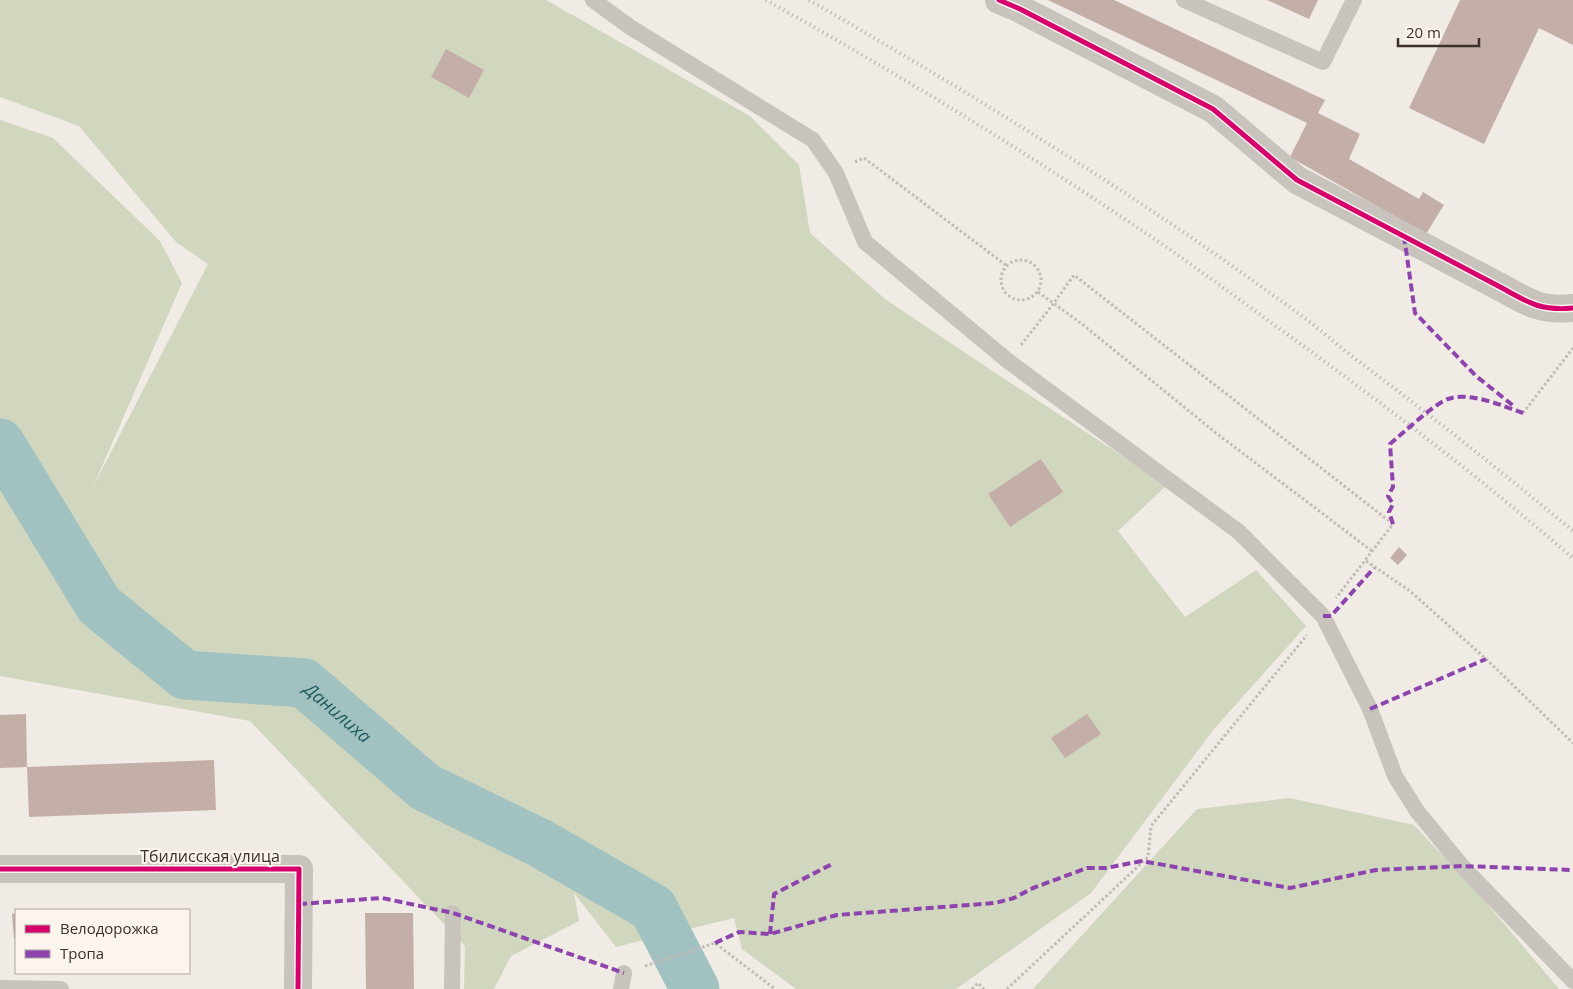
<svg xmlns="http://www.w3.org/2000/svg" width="1573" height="989" viewBox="0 0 1573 989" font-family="'Open Sans',sans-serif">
<rect width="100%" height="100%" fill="#f0ebe5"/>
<path fill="#d1d6bf" d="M0 0H546L750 116 799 165 810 233 885 299 991 370 1167 485 1118 531 1185 617 1256 570 1306 626 1214 729 1091 893 956 989H796L742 949 734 918 616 947 574 893 579 921 511 956 494 989H464L465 946 250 721 0 676V120L53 138 160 241 182 283 93 487 208 264 176 242 79 126 0 97Z
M1290 798 1414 825 1479 894 1559 989H1033L1197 809Z"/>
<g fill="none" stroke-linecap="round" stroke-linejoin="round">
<path stroke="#a1c2c1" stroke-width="49" id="s1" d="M0 443 99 605 185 675 304 683 425 787 540 843 653 908 695 989"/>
</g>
<path fill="#c3afa7" d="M1048 0H1114L1325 100 1318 113 1360 134 1349 159 1419 199 1423 192 1444 205 1426 234 1290 157 1307 123Z
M1267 0H1318L1309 19Z
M1460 0H1573V45L1539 28 1484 144 1409 108Z
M446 49 484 70 469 98 431 77Z
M1041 459 1063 492 1010 527 988 494Z
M1399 547 1407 555 1398 565 1390 558Z
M26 714 27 767 0 768V715Z
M1087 714 1101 734 1065 758 1051 738Z
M214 760 216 810 29 817 27 767Z
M16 913V938L14 939 12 914Z
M365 913H413L414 989H366Z"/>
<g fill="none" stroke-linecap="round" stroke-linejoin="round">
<path stroke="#c2bbb6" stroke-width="3" stroke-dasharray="2.5 2.5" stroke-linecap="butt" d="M855 162 864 158 1007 266
M1001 280a20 20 0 1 1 40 0a20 20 0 1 1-40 0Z
M1038 292 1082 324 1216 433 1372 551
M1021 345 1054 303 1074 275 1393 524 1336 598
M1523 413 1573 348
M1366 561 1410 591 1486 659 1573 743
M645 966 715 943 775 989
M972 989 978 983 984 989
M1007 989 1148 857 1151 826 1307 635"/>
<path stroke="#c9c3be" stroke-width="16" d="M593 0 630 27 813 140 836 173 865 242 1008 361 1239 532 1323 616 1370 709 1395 776 1417 811 1462 866 1573 981
M1184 0 1323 62 1354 0
M0 988 61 989
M452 989 453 913
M621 989 624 973"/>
<path stroke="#c9c3be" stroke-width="28" d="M999 0 1020 9 1213 109 1297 180 1504 289C1530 304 1543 311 1573 308
M0 869H299L298 989"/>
<path stroke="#b1aca8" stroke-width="4" stroke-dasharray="1 4" stroke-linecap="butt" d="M766 0C898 74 1028 153 1153 238 1194 266 1233 295 1273 324 1376 398 1477 475 1573 558
M809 0C906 56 1003 114 1097 175 1167 220 1235 267 1302 316 1318 328 1333 341 1349 354 1425 411 1500 470 1573 531"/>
<path stroke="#8e44ad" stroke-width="4" stroke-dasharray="8 4" stroke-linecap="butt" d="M1404 236 1415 313 1476 376 1515 407
M1393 524 1389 512 1393 504 1388 496 1393 487 1390 444C1403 433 1434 404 1448 399 1469 391 1503 406 1523 413
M1323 616H1331L1374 568
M1370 709 1486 659
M299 904 382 898 453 913 624 973
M770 934 774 894 832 864
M715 943 739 932 770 934 837 915 995 903 1014 898 1033 888 1087 868H1106L1142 861 1290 888 1376 870 1462 866 1573 870"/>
<g stroke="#fbf5ee" stroke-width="8">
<path id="cycleway" d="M999 0 1020 9 1213 109 1297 180 1504 289C1530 304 1543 311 1573 308
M0 869H299L298 989"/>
</g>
<use href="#cycleway" stroke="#d6006c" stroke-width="5"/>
</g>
<g text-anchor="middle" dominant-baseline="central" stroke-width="4.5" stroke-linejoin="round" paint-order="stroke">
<g font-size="16" fill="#3b302b" stroke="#fbf5ee">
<text x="210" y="856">Тбилисская улица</text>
</g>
<g font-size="18" font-style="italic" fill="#1f5a5e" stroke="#fbf5ee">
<text stroke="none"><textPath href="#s1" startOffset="465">Данилиха</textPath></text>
</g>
</g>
<rect x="15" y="909" width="175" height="65" fill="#fbf5ee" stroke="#aea6a0"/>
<rect x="25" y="925" width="25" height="8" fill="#d6006c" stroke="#aea6a0"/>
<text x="60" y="934" font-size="15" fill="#3b302b">Велодорожка</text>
<rect x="25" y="950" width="25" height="8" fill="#8e44ad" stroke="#aea6a0"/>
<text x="60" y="959" font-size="15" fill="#3b302b">Тропа</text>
<path d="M1398 38v8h81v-8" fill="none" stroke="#3b302b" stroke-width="2.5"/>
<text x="1406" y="38" font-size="15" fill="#3b302b" stroke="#fbf5ee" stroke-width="4" paint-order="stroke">20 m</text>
</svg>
